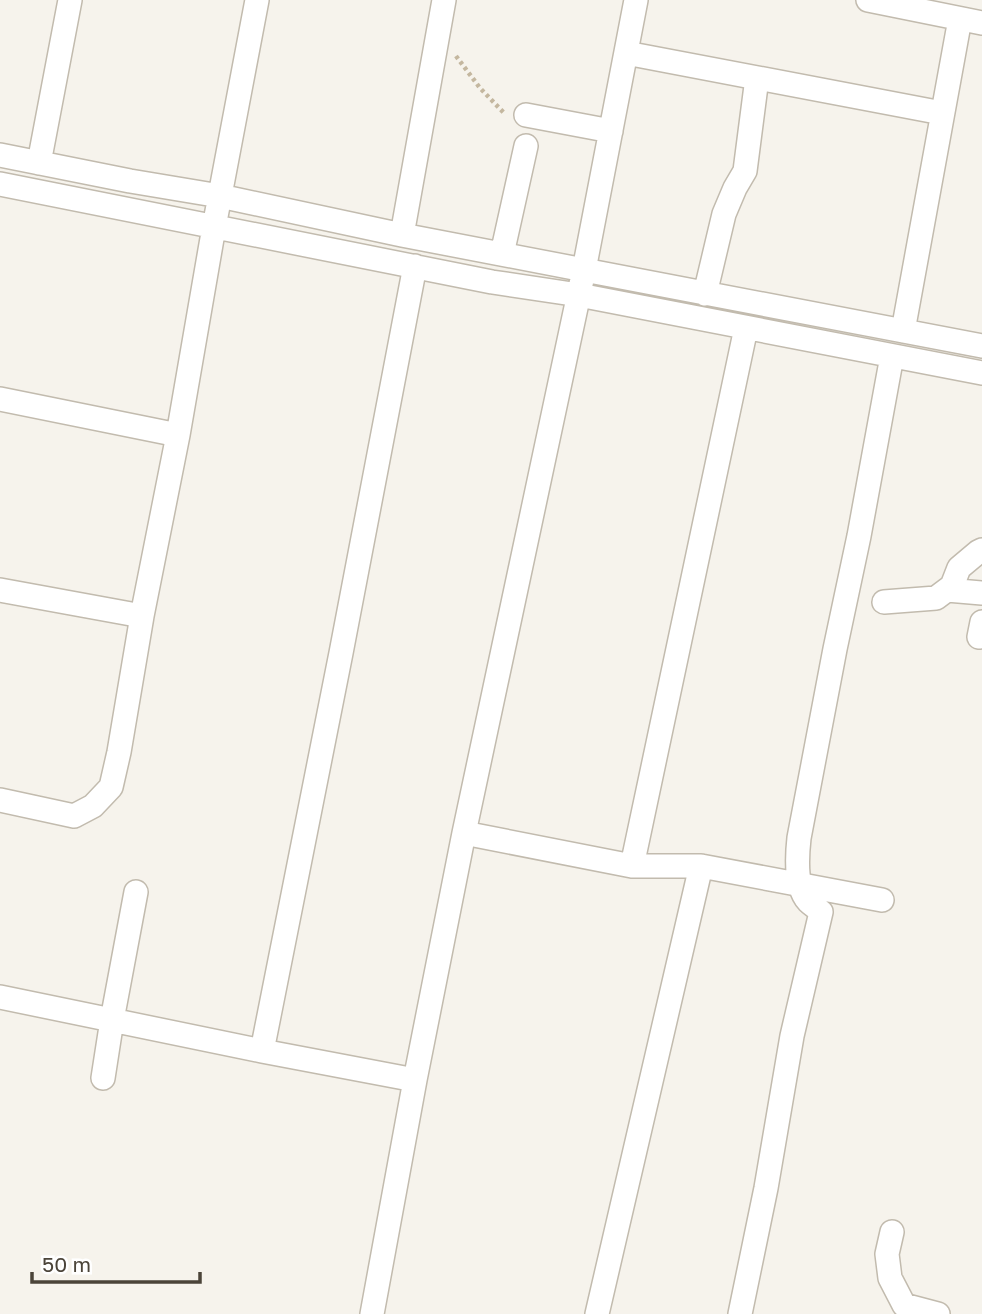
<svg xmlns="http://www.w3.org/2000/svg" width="982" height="1314" viewBox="0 0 982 1314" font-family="'Golos Text',sans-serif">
<rect width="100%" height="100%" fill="#f6f3ec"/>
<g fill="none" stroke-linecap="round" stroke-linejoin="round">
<g stroke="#c2bbae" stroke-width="26">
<path id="minor" d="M868 0 982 23
M626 53 942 113
M526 115 611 131
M0 155 130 181 220 196 402 235 584 270 982 346
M39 163 70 0
M0 184 492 282 579 295 982 373
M402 235 444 0
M502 254 526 146
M705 294 724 214 735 188 745 171 757 78
M903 331 960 19
M0 399 178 435
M0 590 142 616
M947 590 982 593
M884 602 936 598 952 586 959 568 978 552 982 550
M979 637 982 622
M0 800 74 816 93 806 111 787 119 752 142 616 178 435 214 227 257 0
M464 833 632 866H701L882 900
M632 866 746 328
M0 997 262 1051 415 1080
M262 1051 341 653 415 266
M103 1078 112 1020 136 892
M892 1232 887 1254 890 1278 904 1305 938 1314
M372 1314 415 1080 464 833 584 270 636 0
M597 1314 701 866
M740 1314 766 1188 792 1036 821 912C817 908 812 905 808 901 795 887 797 856 799 838L835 649 859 536 892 356"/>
</g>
<path stroke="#c4b79f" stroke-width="4.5" stroke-dasharray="3.5 3.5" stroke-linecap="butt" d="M456 56 480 88 504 113"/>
<use href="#minor" stroke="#fff" stroke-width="23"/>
</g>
<path d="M32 1272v10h168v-10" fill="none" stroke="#4b4439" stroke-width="3.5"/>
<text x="42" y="1272" font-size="21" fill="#4b4439" stroke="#ffffff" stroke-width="5" paint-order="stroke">50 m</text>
</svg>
